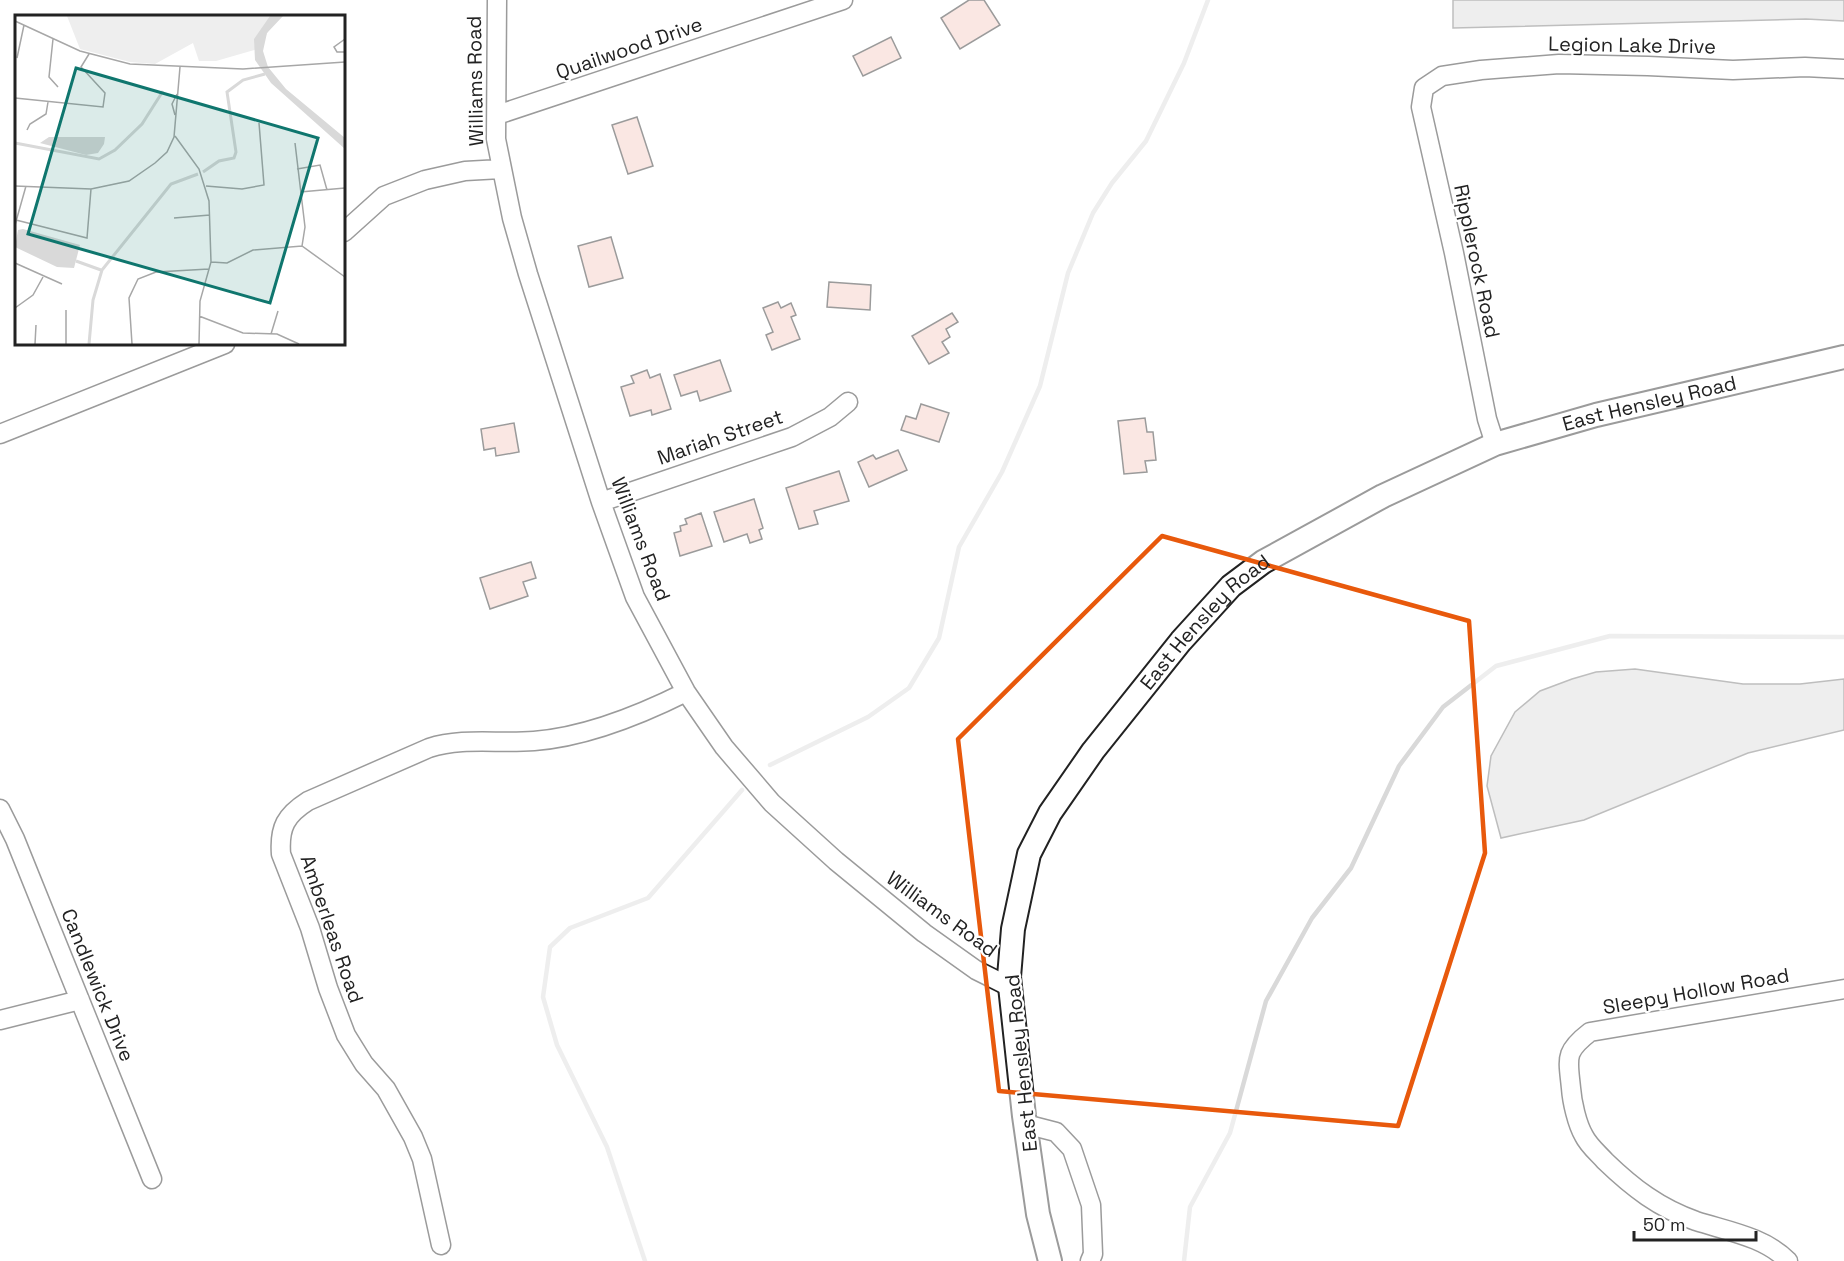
<svg xmlns="http://www.w3.org/2000/svg" width="1844" height="1261" viewBox="0 0 1844 1261" font-family="'Space Grotesk',sans-serif">
<rect width="100%" height="100%" fill="#fff"/>
<path fill="#d9d9d9" stroke="#6f6f6f" stroke-width="1.5" d="M1453 0H1844V21L1806 19 1453 28Z
M1635 669 1743 684H1800L1844 679V730L1748 753 1584 820 1501 838 1487 786 1491 756 1515 712 1540 691 1572 679 1596 672Z"/>
<g fill="none" stroke-linecap="round" stroke-linejoin="round">
<path stroke="#d9d9d9" stroke-width="4.5" d="M770 765 868 717 909 688 939 638 959 547 1002 472 1040 386 1068 273 1093 213 1112 183 1146 141 1184 63 1208 0
M645 1261 607 1147 557 1045 543 997 550 947 570 928 648 898 742 790
M1184 1261 1190 1207 1230 1133 1266 1001 1312 918 1351 868 1399 766 1443 707 1496 666 1610 636 1844 637"/>
</g>
<path fill="#f3c9c0" stroke="#222" stroke-width="1.5" d="M969 0H984L1000 25 960 49 941 18Z
M891 37 901 58 863 76 853 56Z
M637 117 653 166 628 174 612 125Z
M611 237 623 278 589 287 578 246Z
M829 282 871 285 870 310 827 307Z
M778 302 781 308 791 303 796 315 791 317 800 339 772 350 766 335 773 332 763 308Z
M952 313 958 322 946 329 950 337 942 342 949 353 929 364 912 336Z
M720 360 731 391 700 401 697 391 681 396 674 375Z
M647 370 650 378 660 374 671 409 652 415 651 410 630 416 621 387 634 383 631 376Z
M921 404 949 413 939 442 901 430 906 416 916 419Z
M1145 418 1147 432H1153L1156 460 1145 461 1147 472 1124 474 1118 421Z
M514 423 519 452 496 456 495 448 484 450 481 429Z
M898 450 907 470 869 487 858 462 873 455 876 459Z
M839 471 849 501 814 511 818 524 799 529 786 488Z
M754 499 763 528 759 530 762 539 750 543 747 534 724 542 714 512Z
M701 513 712 546 680 556 674 533 681 531 680 526 687 524 685 519Z
M531 562 536 578 523 582 528 596 490 609 480 578Z"/>
<g fill="none" stroke-linecap="round" stroke-linejoin="round">
<g stroke="#222" stroke-width="21">
<path id="minor" d="M497 0 496 139 512 218 528 274 601 502 635 597 686 692 724 747 772 803 836 861 924 933 976 970 1010 987
M497 115 843 0
M344 232 384 196 425 180 465 171 501 169
M0 434 225 344
M1495 444 1487 419 1454 253 1421 107 1424 88 1442 76 1481 70 1559 64 1648 66 1733 70 1805 67 1844 69
M601 502 792 437 830 417 848 402
M0 809 15 839 152 1179
M0 1020 80 1000
M1025 1124 1056 1132 1072 1149 1091 1205 1093 1254 1090 1261
M441 1245 422 1159 413 1137 386 1089 364 1064 346 1035 328 988 310 928 281 854C279 827 286 815 308 801L429 748C463 737 498 744 534 741 586 737 640 715 686 692
M1788 1261C1765 1237 1727 1231 1696 1221 1659 1208 1633 1188 1605 1161 1598 1153 1589 1146 1584 1136 1577 1124 1572 1102 1571 1088 1568 1058 1564 1052 1590 1032L1844 989"/>
</g>
<g stroke="#222" stroke-width="26">
<g id="major">
<path id="s1" d="M1050 1261 1038 1214 1024 1116 1009 977 1013 929 1029 854 1050 813 1093 751 1181 641 1231 586 1263 562 1383 496 1495 444 1596 415 1844 357"/>
</g>
</g>
<use href="#minor" stroke="#fff" stroke-width="18"/>
<use href="#major" stroke="#fff" stroke-width="22"/>
</g>
<path d="M0 0H1844V1261H0ZM1162 536 1469 621 1485 853 1398 1126 999 1091 958 739Z" fill="#fff" fill-opacity=".55" fill-rule="evenodd"/>
<path fill="none" stroke="#e8590c" stroke-width="4.5" stroke-linejoin="round" d="M1162 536 1469 621 1485 853 1398 1126 999 1091 958 739Z"/>
<g text-anchor="middle" dominant-baseline="central" stroke-width="4.5" stroke-linejoin="round" paint-order="stroke">
<g font-size="20" fill="#222" stroke="#fff">
<text transform="translate(1632 45) rotate(1)">Legion Lake Drive</text>
<text transform="translate(629 48) rotate(-19)">Quailwood Drive</text>
<text transform="translate(475 81) rotate(-91)">Williams Road</text>
<text transform="translate(1477 261) rotate(78)">Ripplerock Road</text>
<text stroke="none"><textPath href="#s1" startOffset="1209">East Hensley Road</textPath></text>
<text transform="translate(720 437) rotate(-19)">Mariah Street</text>
<text transform="translate(641 539) rotate(69)">Williams Road</text>
<text stroke="none"><textPath href="#s1" startOffset="705">East Hensley Road</textPath></text>
<text transform="translate(942 914) rotate(36)">Williams Road</text>
<text transform="translate(332 929) rotate(71)">Amberleas Road</text>
<text transform="translate(98 985) rotate(68)">Candlewick Drive</text>
<text transform="translate(1696 991) rotate(-10)">Sleepy Hollow Road</text>
<text transform="translate(1021 1063) rotate(-96)">East Hensley Road</text>
</g>
</g>
<g transform="translate(15 15)">
<rect width="330" height="330" fill="#fff"/>
<path d="M52 1H262L243 34 201 46H184L178 28 140 49 115 47 65 34Z" fill="#eee"/>
<path d="M255 1H268L252 18 248 36 253 52 271 74 330 123V134L256 68 240 45 239 24ZM34 122H90L89 129 83 138 71 140 25 128ZM8 214 65 230 59 253 42 252 0 232 3 215Z" fill="#d9d9d9"/>
<path fill="none" stroke="#d9d9d9" stroke-width="3" d="M0 128 84 144 100 135 127 109 148 76M188 157 204 146 219 143 221 137 212 77 228 65 250 59M61 246 86 255M74 329 78 285 87 255 156 169 183 159"/>
<path fill="none" stroke="#a7a7a7" stroke-width="1.5" d="M0 6 65 36 115 49 228 54 330 47M38 24 34 62 43 72M330 24 319 32 322 37H330M2 43 9 10M0 83 88 92 90 78 66 52 74 39M160 100 157 89 162 79M12 115 15 109 31 99 33 87M160 121 184 154 194 186 196 247 185 286 184 329M280 128 290 212 287 231M282 154 305 150 312 175M0 171 76 174 114 166 140 148 152 137 159 122 165 52M191 171 227 174 249 170 244 108M285 177 330 173M159 203 195 200M1 205 72 223 76 174M0 210 11 171M196 247 212 248 238 235 287 231 330 262M0 248 47 269M0 293 18 280 28 262M184 301 228 318 262 319 284 329M256 319 263 296M20 329 21 310M51 329V295M117 329 114 283 123 264 141 257 194 254"/>
<path fill="#0f766e" fill-opacity="0.15" stroke="#0f766e" stroke-width="3" d="M61 53 303 123 255 288 13 219Z"/>
<rect width="330" height="330" fill="none" stroke="#222" stroke-width="3"/>
</g>
<path d="M1634 1231v9h122v-9" fill="none" stroke="#222222" stroke-width="3"/>
<text x="1643" y="1231" font-size="18" fill="#222222" stroke="#ffffff" stroke-width="4.5" paint-order="stroke">50 m</text>
</svg>
